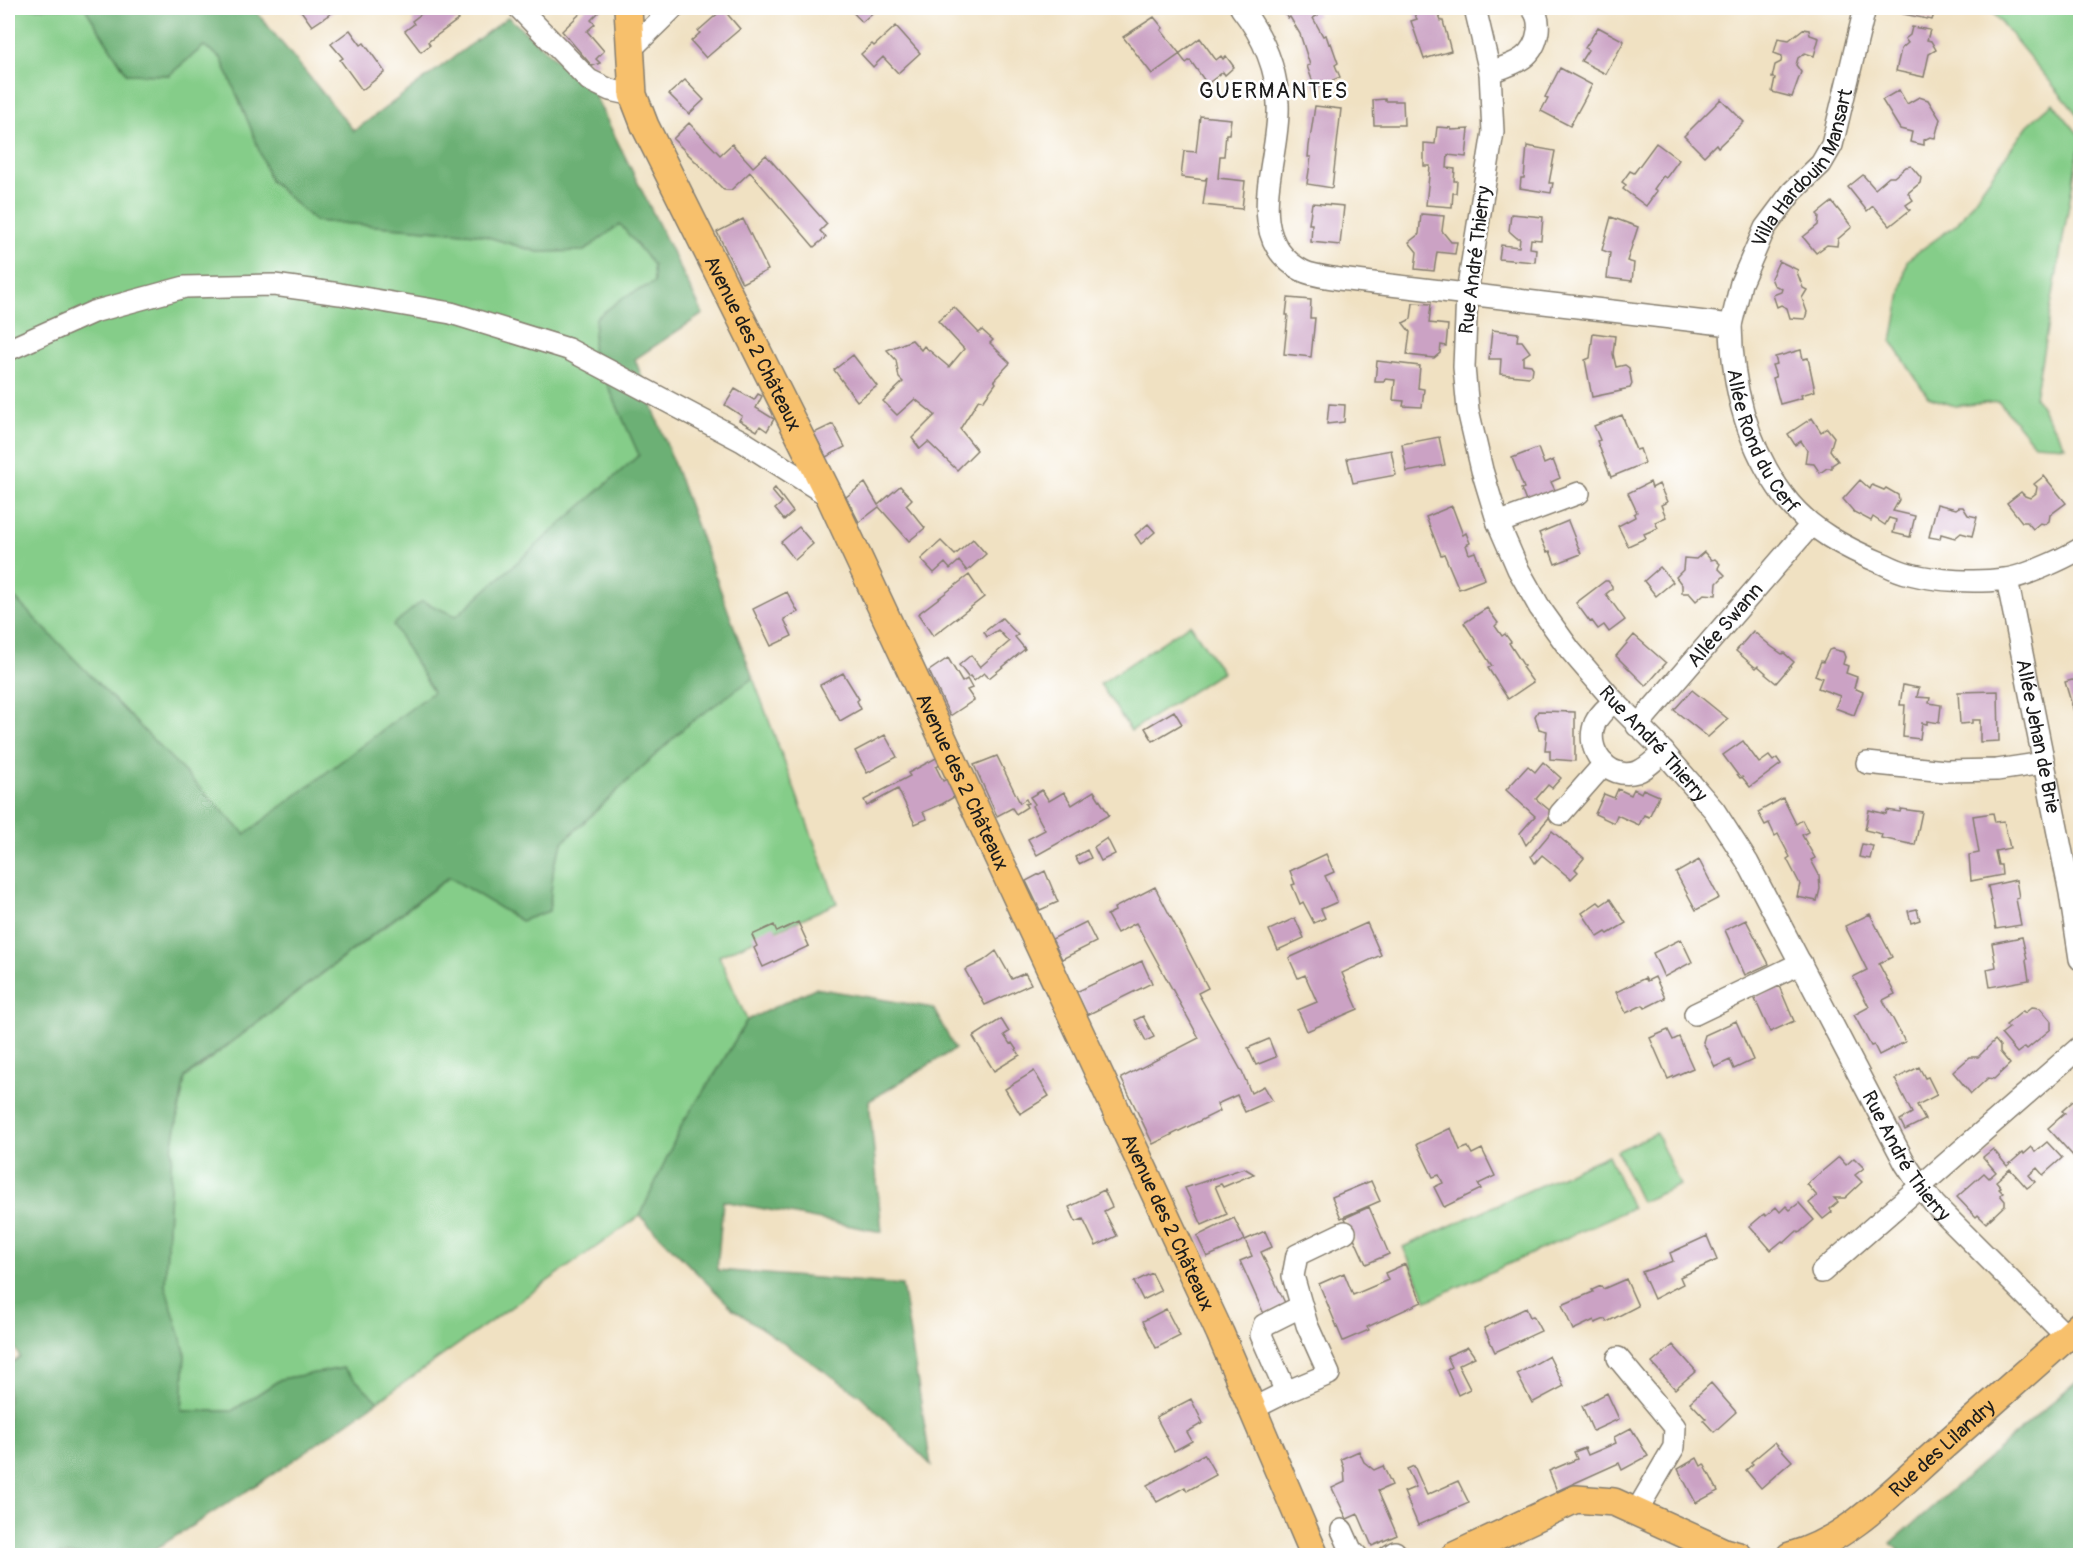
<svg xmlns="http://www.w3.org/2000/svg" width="2088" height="1563" viewBox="0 0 2088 1563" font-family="Pangolin,sans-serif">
<rect width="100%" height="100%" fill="#fff"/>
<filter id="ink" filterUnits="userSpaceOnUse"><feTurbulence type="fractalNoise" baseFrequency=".0167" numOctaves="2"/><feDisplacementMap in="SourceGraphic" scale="12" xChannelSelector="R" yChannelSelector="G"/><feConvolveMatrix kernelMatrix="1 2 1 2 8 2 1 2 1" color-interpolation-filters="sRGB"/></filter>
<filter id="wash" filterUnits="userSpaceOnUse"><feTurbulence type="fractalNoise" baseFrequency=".008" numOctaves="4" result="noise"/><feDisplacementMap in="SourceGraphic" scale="24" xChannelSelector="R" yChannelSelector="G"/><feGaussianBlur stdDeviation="1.35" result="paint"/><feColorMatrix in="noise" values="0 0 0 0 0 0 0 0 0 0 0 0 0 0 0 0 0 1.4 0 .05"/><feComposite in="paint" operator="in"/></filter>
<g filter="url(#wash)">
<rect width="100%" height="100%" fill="#f0e1c2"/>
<path fill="#85cd89" stroke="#507452" stroke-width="1.5" d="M8 8H85L127 74 169 75 204 46 221 58 250 126 270 180 315 221 478 234 538 252 584 251 620 223 653 265 654 283 624 297 592 350 639 455 456 617 394 625 434 692 245 835 8 591Z
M1989 8H2080V118Z
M2053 103 2080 136V142L2035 397 2065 446 2034 444 1999 402 1955 406 1928 397 1892 342 1907 260 1957 224 2028 125Z
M1190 624 1222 672 1131 731 1100 684Z
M753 678 837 903 719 956 747 1020 717 1071 683 1122 640 1216 378 1401 343 1368 281 1379 232 1411H182L185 1352 165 1286 172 1149 185 1078 450 877 521 921 549 911 554 864 564 841 687 725Z
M1656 1133 1680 1185 1641 1202 1617 1151Z
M1608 1155 1632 1208 1427 1301 1403 1247Z"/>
<path fill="#6cb075" stroke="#446648" stroke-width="1.5" d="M85 8H253L354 131 508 17 593 92 703 314 635 359 753 678 687 725 564 841 554 864 549 911 521 921 449 877 185 1077 172 1149 165 1285 185 1352 182 1411H232L281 1379 343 1368 378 1401 275 1473 146 1555H8V1366L20 1357 8 1336V591L245 834 433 692 393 625 422 601 456 616 639 455 592 350 596 318 624 297 654 283 653 265 620 224 584 251 538 252 478 234 315 221 270 180 250 126 221 58 204 46 169 75 127 74Z
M815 988 933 1008 955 1049 869 1101 882 1232 723 1201 717 1270 902 1285 931 1465 861 1396 733 1309 640 1216 683 1122 717 1071 747 1020Z
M2080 1378V1555H1903L1891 1543Z"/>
<g id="blocks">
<path fill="#cba2c4" d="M299 8H339L312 26Z
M429 8H450L459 19 428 42 430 45 421 52 405 31 414 24 412 21Z
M586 8 602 9 591 20 595 24 587 31 604 51 596 59 600 63 592 66 562 31Z
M849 8H878L862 22Z
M1281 8H1313L1318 15 1313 18 1323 36 1326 35 1329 44 1331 43 1338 63 1335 65 1340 77 1315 88 1307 66 1310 65 1300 34 1290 17 1288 18Z
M1411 8H1436L1441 21H1443L1451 51 1424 59 1411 21 1417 19Z
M1904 8H1930L1934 14 1932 20 1903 14Z
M723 9 740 29 706 58 691 41 700 33 698 31Z
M1154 17 1163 28 1161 30 1180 54 1152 74 1123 37Z
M896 26 920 53 898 73 883 57 873 67 861 54 872 44 874 46Z
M1598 27 1624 41 1606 74 1581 61 1588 50 1585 48Z
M1912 27 1930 30 1927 40 1931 41 1936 50 1929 54 1924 77 1896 71 1901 49 1908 43 1905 39 1910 35Z
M1803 29 1809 30 1810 35 1819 38 1814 56 1805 53 1798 58 1796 65 1801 72 1792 97 1772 92 1775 78H1772L1775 65 1781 62 1782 56 1774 53 1778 38 1789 40Z
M350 30 361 45 364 43 385 72 362 90 340 60 343 58 331 44Z
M1200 38 1216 60 1221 56 1223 59 1226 56 1234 67 1225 75 1223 72 1207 84 1190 60 1186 63 1179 54Z
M1560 68 1592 85 1570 126 1541 111 1548 98 1545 97Z
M685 80 704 100 689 114 669 94Z
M1899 90 1907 104 1919 97 1928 100 1940 119 1935 138 1930 137 1924 140V145L1910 142 1912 132 1900 129 1882 100Z
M1385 99V101H1403L1404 125H1374L1373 100Z
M1721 99 1744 122 1718 147 1716 144 1704 156 1684 136Z
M1315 106 1341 109 1332 188 1307 184 1311 157H1308L1309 146Z
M1200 116 1231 119 1229 134H1226L1224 156H1220L1218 178 1245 181 1242 209 1203 205 1207 177 1205 180 1181 177 1184 151 1196 152Z
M689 123 720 155 732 144 753 167 766 155 827 224 820 231 826 237 814 247 750 172 731 190H724L673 139Z
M1437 127 1451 128V130L1469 129 1466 157 1448 155 1447 168 1455 169 1454 181H1457L1456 193H1453L1452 207 1426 205 1430 166H1424V143L1435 144Z
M1656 143 1679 160 1666 178 1663 176 1654 189 1657 191 1646 206 1623 189 1626 185 1622 182 1630 171 1634 173Z
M1527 146 1555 151 1549 183H1553L1551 193 1520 188 1521 178H1524Z
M1911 166 1921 178 1920 183 1908 193 1913 200 1906 205 1910 210 1890 226 1873 206 1867 211 1848 187 1863 175 1875 189 1889 177H1894L1906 167Z
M1832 202 1852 227 1838 239 1837 246 1827 245 1816 253 1803 237 1818 225 1819 216 1817 214Z
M1312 203 1344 206 1340 245 1311 242 1312 224H1309Z
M1421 214 1444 216 1442 231 1451 242H1457L1455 254 1437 252 1434 271 1415 269 1417 252 1409 242 1419 234Z
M1511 214 1543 217 1541 240 1531 239 1530 248 1536 249 1535 262 1499 259 1501 245 1519 247 1520 238H1517L1509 231Z
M1611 217 1638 227 1627 261 1634 263 1632 281 1607 278 1610 253 1602 250Z
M743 219 768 270 742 283 717 232Z
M1779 261 1798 270 1797 272 1803 288 1807 290 1802 298 1807 312 1805 319 1790 318 1787 308 1781 305 1777 307 1773 295 1781 292 1782 289 1774 285 1771 278Z
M1288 298 1311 300 1310 318H1315L1311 357 1284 354 1288 315H1286Z
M1413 303 1431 304 1429 323 1448 325 1446 346 1441 345 1440 353 1434 358 1407 355 1410 332 1403 323 1411 319Z
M954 307 979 333 982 330 993 340 990 343 1010 363 994 380 996 383 983 401 979 399 960 429 977 450 957 470 928 442 920 449 912 438 935 415 915 399 897 415 883 401 903 382 899 378 896 360 887 350 912 340 921 350 924 346 949 367 964 349 938 321Z
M1492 330 1518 333 1517 341H1522L1530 352 1523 357V364L1531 365 1533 368 1532 375 1529 377 1500 374 1501 359H1489Z
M1593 333 1615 336 1613 354 1616 367 1625 365 1629 368 1632 384 1630 388 1620 390 1621 391 1592 397 1585 360 1590 358Z
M1801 350 1803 359 1808 358 1815 391 1801 395 1802 398 1780 404 1773 378 1776 377 1772 365 1777 364 1775 357Z
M853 355 877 386 857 401 834 370Z
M1377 361 1420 366 1418 388 1424 389 1422 407 1403 406 1404 401 1393 400 1395 380 1385 379 1384 382H1375Z
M735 389 754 400 758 394 762 396 756 408 774 419 767 431 760 426 757 431 739 420 742 416 725 405Z
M1329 404 1345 405 1344 422 1327 424Z
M1622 415 1636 450 1640 449 1645 463 1611 477 1597 441 1600 440 1594 426Z
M1812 418 1821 432 1827 428 1834 437 1830 450 1838 461 1832 465V468H1827L1820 473 1814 464 1805 463 1807 450 1801 441 1795 445 1788 434Z
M833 424 845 447 826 457 814 433Z
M1439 437 1445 465 1407 472 1402 444Z
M1538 448 1544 464 1553 460 1560 478 1551 482 1556 492 1527 504 1521 489 1524 488 1512 458Z
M1391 450 1396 475 1353 483 1347 458Z
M2044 476 2066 503 2050 515 2049 521 2045 524 2040 523 2033 529 2027 522H2022L2007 503 2021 492 2025 496 2030 498 2036 493 2037 487 2034 484Z
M1860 480 1870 489 1872 485 1884 490 1886 488 1898 495 1899 500 1893 511 1915 516 1910 537 1893 533 1896 520 1889 518 1885 525 1873 517 1871 521 1854 512 1843 499Z
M1650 482 1652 488 1659 484 1667 502 1661 505 1666 517 1655 522 1658 528 1644 534 1646 538 1628 546 1618 526 1635 517 1634 514 1637 512 1628 493Z
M865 483 878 505 900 486 912 499 906 505 925 528 909 541 879 507 859 522 846 497Z
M775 488 793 512 784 520 775 509 782 503 772 491Z
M1937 504 1956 509 1959 507H1963L1968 515 1977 517 1972 536 1961 533 1955 538 1941 534 1940 539 1929 537Z
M1452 506 1463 535 1466 533 1470 543 1466 545 1469 554 1475 552 1485 579 1459 589 1444 554 1441 555 1426 517Z
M1568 521 1581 554 1555 564 1550 551 1547 552 1539 533Z
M1148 524 1155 532 1141 544 1135 535Z
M799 527 813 544 795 560 781 542Z
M973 539 986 554 967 571 959 561 950 569 945 563 934 573 921 559 941 541 955 555Z
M1704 552 1711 560 1715 559 1720 564 1718 568 1725 575 1717 583 1716 595 1704 594 1696 601 1689 593H1682V585L1676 577 1683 570 1684 558 1696 559Z
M1660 567 1673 582 1656 596 1644 581Z
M969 575 984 597 933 636 918 614Z
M1605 581H1608L1612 586V589L1606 594 1625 620 1609 632 1604 625 1598 629 1592 621 1590 622 1576 603Z
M787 592 798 612 784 619 792 636 771 646 753 609Z
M1487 608 1498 623 1495 626 1502 636 1505 634 1511 642 1509 643 1524 666 1522 667 1533 682 1508 699 1488 668 1492 666 1464 623Z
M1002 618 1018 635 1015 637 1025 649 989 678 984 673 974 681 970 676 968 677 959 665 971 655 980 667 1009 642 998 630 987 637 984 632Z
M1753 631 1772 647 1782 654 1784 653 1794 662 1776 683 1765 674 1766 673 1758 666 1756 668 1736 651Z
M1634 635 1666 663 1646 686 1616 656Z
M1832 649 1843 652 1845 657 1843 664 1848 666 1846 673 1857 677 1854 688 1863 692 1854 715 1835 708 1840 696 1818 688 1822 678 1815 675 1821 661 1823 662 1829 650Z
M948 658 962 682 967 679 972 688 967 690 974 700 950 716 929 671Z
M843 673 859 699 857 701 861 709 840 721 820 685Z
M2072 680 2080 682V732L2065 682Z
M1903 685 1919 688 1917 697 1930 698 1929 703 1941 705 1939 723 1927 721V724L1922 723 1920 739 1903 737 1905 705H1900Z
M1692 690 1728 719 1708 737 1674 710Z
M1998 691 1999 741 1980 742V720H1972V723L1960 724 1958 692Z
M1174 711 1182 724 1153 741 1145 728Z
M1538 711 1575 712V761L1550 759V750H1545L1547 731 1539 729 1535 716Z
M885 735 897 757 867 773 855 751Z
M1743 741 1759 763 1769 756 1773 761 1777 758 1781 764 1750 787 1742 777 1740 778 1723 755Z
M940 756 944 763 936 767 943 781 947 779 959 794 942 804 923 812 927 819 915 824 898 789 867 806 864 800 910 776 908 773Z
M997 756 1020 803 1026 799 1028 803 1025 804 1027 807 1016 814 1012 808 997 816 974 765Z
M1543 762 1561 778 1552 788 1548 785 1536 799 1553 813 1526 845 1520 833 1535 816 1506 790 1528 766 1535 772Z
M1618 789 1631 795 1634 789 1641 793 1643 789 1659 796 1649 817 1644 815 1639 825 1617 815 1614 823 1595 814 1604 794 1614 798Z
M1042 790 1049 801 1064 792 1072 805 1094 791 1109 815 1037 855 1028 839 1045 830 1032 806 1035 804 1030 797Z
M1783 798 1796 824 1802 820 1808 832 1802 835 1815 858 1811 860 1819 875 1820 889 1817 901 1797 897 1800 884 1787 859 1790 857 1778 834 1775 836 1769 823 1765 825 1758 812Z
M1901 809 1922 812 1915 845 1881 838 1882 834 1865 830 1869 810 1886 814 1887 810 1900 812Z
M1993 813 1995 822 2004 821 2010 848 1995 851 1998 865H2001L2002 875 1971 881 1969 855 1979 853 1973 816Z
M1552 831 1584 858 1575 869 1578 872 1571 879 1542 855 1535 863 1531 856Z
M1107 838 1115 854 1101 861 1094 847Z
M1862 844 1873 846 1870 859 1859 857Z
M1087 850 1091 858 1079 864 1075 857Z
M1326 854 1334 872 1325 876 1337 902 1321 909 1325 918 1314 923 1303 902 1300 904 1292 885 1295 884 1290 871Z
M1699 860 1719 898 1696 910 1676 873Z
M1045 871 1058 902 1040 910 1026 881Z
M2016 880 2019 898 2016 899 2021 925 1996 929 1988 886Z
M1155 887 1208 988 1198 993 1242 1072 1251 1093 1264 1086 1272 1100 1245 1112 1237 1095 1217 1104 1220 1111 1153 1144 1121 1078 1199 1038 1136 923 1117 933 1107 915 1115 911 1114 908Z
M1610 899 1626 923 1608 934 1606 932 1598 937 1582 913 1598 902 1601 905Z
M1917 909 1920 920 1911 923 1908 911Z
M1870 914 1892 957 1879 964 1895 994 1883 1000 1905 1042 1879 1055 1874 1045 1871 1046 1854 1015 1869 1007 1853 977 1867 970 1845 926Z
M1295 918 1304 938 1278 950 1269 930Z
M1746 920 1769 964 1745 975 1725 930Z
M798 922 809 946 763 967 754 948 757 946 752 935 774 925 777 932Z
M1086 922 1096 942 1062 959 1052 939Z
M1367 923 1381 955 1342 973 1358 1009 1307 1031 1298 1010 1317 1002 1305 975 1298 978 1289 958Z
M2022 937 2027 959 2026 960 2029 980 1990 987 1987 969 1996 967 1992 943Z
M1681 939 1692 962 1664 977 1653 953Z
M996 951 1012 979 1025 973 1031 984 985 1005 965 970 983 961Z
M1142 961 1152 983 1087 1015 1076 992Z
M1655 977 1665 998 1645 1008 1643 1005 1626 1013 1616 992 1645 978 1647 981Z
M1779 986 1794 1021 1770 1032 1754 997Z
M2032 1007 2040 1008 2051 1021V1029L2027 1049 2025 1047 2017 1053 2001 1034 2009 1028 2006 1025 2023 1011 2025 1013Z
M1143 1016 1154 1037 1146 1041 1135 1020Z
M1001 1019 1009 1032 1004 1035 1010 1044 1012 1043 1020 1055 994 1071 973 1037Z
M1736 1021 1753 1060 1734 1069 1730 1060 1715 1067 1703 1042 1705 1035Z
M1668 1030 1673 1040 1679 1037 1693 1068 1668 1079 1650 1038Z
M1269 1039 1276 1057 1256 1065 1248 1048Z
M1995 1040 2000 1046V1052L2010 1064 1994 1079 1988 1078 1971 1094 1953 1072 1970 1057H1978Z
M1919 1067 1925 1078 1928 1077 1937 1095 1917 1105 1925 1120 1905 1130 1900 1120 1912 1113 1895 1079Z
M1034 1071 1049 1096 1020 1114 1005 1089Z
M2080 1095V1154L2075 1158 2048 1128 2065 1113 2062 1111Z
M1451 1128 1460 1150 1468 1147 1472 1154 1482 1149 1495 1176 1478 1184 1481 1189 1444 1207 1434 1187 1443 1183 1439 1175 1433 1177 1417 1144Z
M2047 1142 2062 1158 2043 1175 2037 1168 2029 1175 2035 1182 2027 1188 2010 1169 1996 1181 2001 1187 1999 1189 2003 1193 2000 1195 2005 1201V1205L1986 1223 1978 1215 1976 1217 1957 1197 1984 1173 1989 1178 1996 1172 1983 1157 1993 1149 2007 1166 2023 1152 2024 1154 2032 1147 2035 1152Z
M1839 1157 1846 1165 1854 1158 1864 1168 1855 1175 1862 1182 1845 1198H1834L1838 1202 1830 1209 1832 1212 1823 1219 1809 1203 1817 1196 1807 1184Z
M1244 1168 1254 1174 1223 1187 1221 1184 1215 1186 1227 1214 1202 1225 1185 1188Z
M1371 1181 1380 1201 1341 1218 1332 1197Z
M1104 1190 1112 1207 1104 1211 1117 1236 1096 1246 1083 1219 1076 1222 1069 1207Z
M1799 1203 1814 1220 1799 1233 1797 1231 1784 1243 1782 1241 1771 1250 1750 1226 1764 1214 1766 1216 1776 1207 1780 1212 1786 1206 1790 1210Z
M1369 1207 1389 1254 1366 1264 1345 1218Z
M1234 1218 1245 1240 1207 1257 1197 1236Z
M1265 1231 1272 1247 1261 1252 1286 1305 1264 1314 1240 1261 1252 1256 1245 1240Z
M1707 1236 1717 1260 1680 1277 1683 1284 1654 1299 1642 1272 1673 1261 1670 1253Z
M1405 1264 1422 1302 1367 1327 1369 1330 1343 1341 1319 1284 1344 1273 1353 1295 1388 1280 1385 1273Z
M1152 1273 1161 1291 1143 1300 1134 1282Z
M1626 1279 1638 1306 1607 1322 1605 1319 1595 1323 1594 1320 1573 1330 1562 1305 1593 1292 1592 1290 1601 1286 1603 1289Z
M1526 1308 1530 1317 1533 1316 1541 1331 1495 1352 1484 1328Z
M1166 1309 1180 1336 1156 1348 1143 1321Z
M1673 1345 1696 1371 1675 1389 1652 1363Z
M1468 1347 1475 1357 1458 1365 1470 1389 1458 1395 1447 1370 1452 1367 1447 1356Z
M1549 1356 1564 1386 1532 1403 1517 1374Z
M1711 1383 1736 1412 1714 1432 1703 1420 1706 1419 1690 1402Z
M1607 1393 1619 1419 1593 1431 1582 1406Z
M1191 1399 1203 1423 1187 1432 1192 1441 1174 1451 1156 1417Z
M1631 1428 1648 1456 1622 1470 1619 1463 1557 1491 1549 1471 1577 1459 1574 1452 1585 1448 1588 1455 1616 1443 1614 1437Z
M1775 1442 1792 1461 1761 1488 1746 1470 1753 1464 1751 1462Z
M1359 1451 1364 1462 1374 1470 1383 1466 1392 1485 1378 1491 1397 1535 1372 1546 1358 1514 1347 1519 1332 1488 1345 1482 1344 1468 1341 1459Z
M1204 1454 1216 1475 1187 1491 1185 1487 1157 1502 1147 1485Z
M1697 1458 1701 1466 1704 1464 1718 1491 1696 1503 1678 1469Z
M1414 1466 1427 1495 1458 1481 1469 1503 1418 1525 1404 1492 1416 1487 1407 1469Z"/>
</g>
</g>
<g filter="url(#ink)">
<use href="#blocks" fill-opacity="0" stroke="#867e6f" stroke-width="1.5"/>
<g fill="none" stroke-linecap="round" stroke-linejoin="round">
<g stroke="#867e6f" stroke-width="24">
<g id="minor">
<path d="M519 8 589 80 610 90 633 95"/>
<path id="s1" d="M1241 8C1262 35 1277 68 1278 104 1281 159 1239 238 1303 271 1313 276 1328 277 1339 279L1731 325C1732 387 1747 446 1784 496 1808 529 1847 549 1884 564 1892 568 1901 572 1910 574 1937 581 1977 583 2005 579 2024 577 2063 559 2080 549"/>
<path id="s2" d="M1475 8 1490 72 1493 132 1467 293 1464 367 1468 410 1482 470 1498 523 1518 569 1540 608 1570 650 1614 701 1654 741 1714 810 1748 863 1905 1163 1921 1187 1935 1205 2067 1337"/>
<path d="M631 49 673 8"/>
<path d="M1490 72C1514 64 1534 59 1538 31 1539 23 1537 14 1532 8"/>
<path id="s3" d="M1731 325 1741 283 1765 228 1792 192 1821 164 1832 145 1865 8"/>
<path d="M8 350 93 312 185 287 274 285 340 294 451 313 568 349 742 441 830 497"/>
<path d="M1498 523 1579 493"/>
<path id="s4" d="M2007 579 2070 893 2080 959"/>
<path d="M1614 701C1607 708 1599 714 1595 723 1584 749 1608 781 1637 772 1648 768 1655 759 1664 752"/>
<path id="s5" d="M1637 726 1811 525"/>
<path d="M1867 763 1945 771 1997 770 2044 763"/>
<path d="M1560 814 1604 764"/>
<path d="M1695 1014 1801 963"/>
<path d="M1822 1272 2080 1047"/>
<path d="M1302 1306 1264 1325 1261 1335 1286 1392 1329 1374 1307 1325 1293 1276 1297 1255 1345 1232"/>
<path d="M1618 1358 1675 1427 1674 1447 1636 1512"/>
<path d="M1252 1409 1286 1392"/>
<path d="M1342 1530 1351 1550 1357 1556"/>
<path d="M1389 1556 1395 1552 1397 1556"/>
</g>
</g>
<g stroke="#867e6f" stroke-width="30">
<g id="major">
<path id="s6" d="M628 8 633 95 645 126 830 497 1220 1333 1315 1556"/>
<path d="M1454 1556 1576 1499 1614 1502 1724 1552 1739 1556"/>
<path id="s7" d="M1790 1556C1849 1540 1895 1489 1939 1450 1986 1408 2033 1367 2080 1325"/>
</g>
</g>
<use href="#minor" stroke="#fff" stroke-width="21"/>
<use href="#major" stroke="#f7c06c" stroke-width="27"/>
</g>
</g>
<g text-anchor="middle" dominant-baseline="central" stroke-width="5" stroke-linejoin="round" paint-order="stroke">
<g font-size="20" fill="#1c1c1c" stroke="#fff">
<text stroke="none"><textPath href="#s3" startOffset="176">Villa Hardouin Mansart</textPath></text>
<text transform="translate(1475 260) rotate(-83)">Rue André Thierry</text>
<text stroke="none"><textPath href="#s6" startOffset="363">Avenue des 2 Châteaux</textPath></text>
<text stroke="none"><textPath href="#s1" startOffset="840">Allée Rond du Cerf</textPath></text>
<text stroke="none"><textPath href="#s5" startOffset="134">Allée Swann</textPath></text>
<text stroke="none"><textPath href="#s4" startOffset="160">Allée Jehan de Brie</textPath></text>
<text stroke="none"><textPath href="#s2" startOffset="795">Rue André Thierry</textPath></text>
<text stroke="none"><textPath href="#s6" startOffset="849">Avenue des 2 Châteaux</textPath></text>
<text stroke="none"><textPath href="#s2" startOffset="1281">Rue André Thierry</textPath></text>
<text stroke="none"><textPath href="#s6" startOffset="1335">Avenue des 2 Châteaux</textPath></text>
<text stroke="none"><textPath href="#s7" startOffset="188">Rue des Lilandry</textPath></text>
</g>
<g font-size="22" letter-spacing="1.5" fill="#1c1c1c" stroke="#fff">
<text x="1274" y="91">GUERMANTES</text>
</g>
</g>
<rect width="2088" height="1563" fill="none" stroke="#fff" stroke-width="30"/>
</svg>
